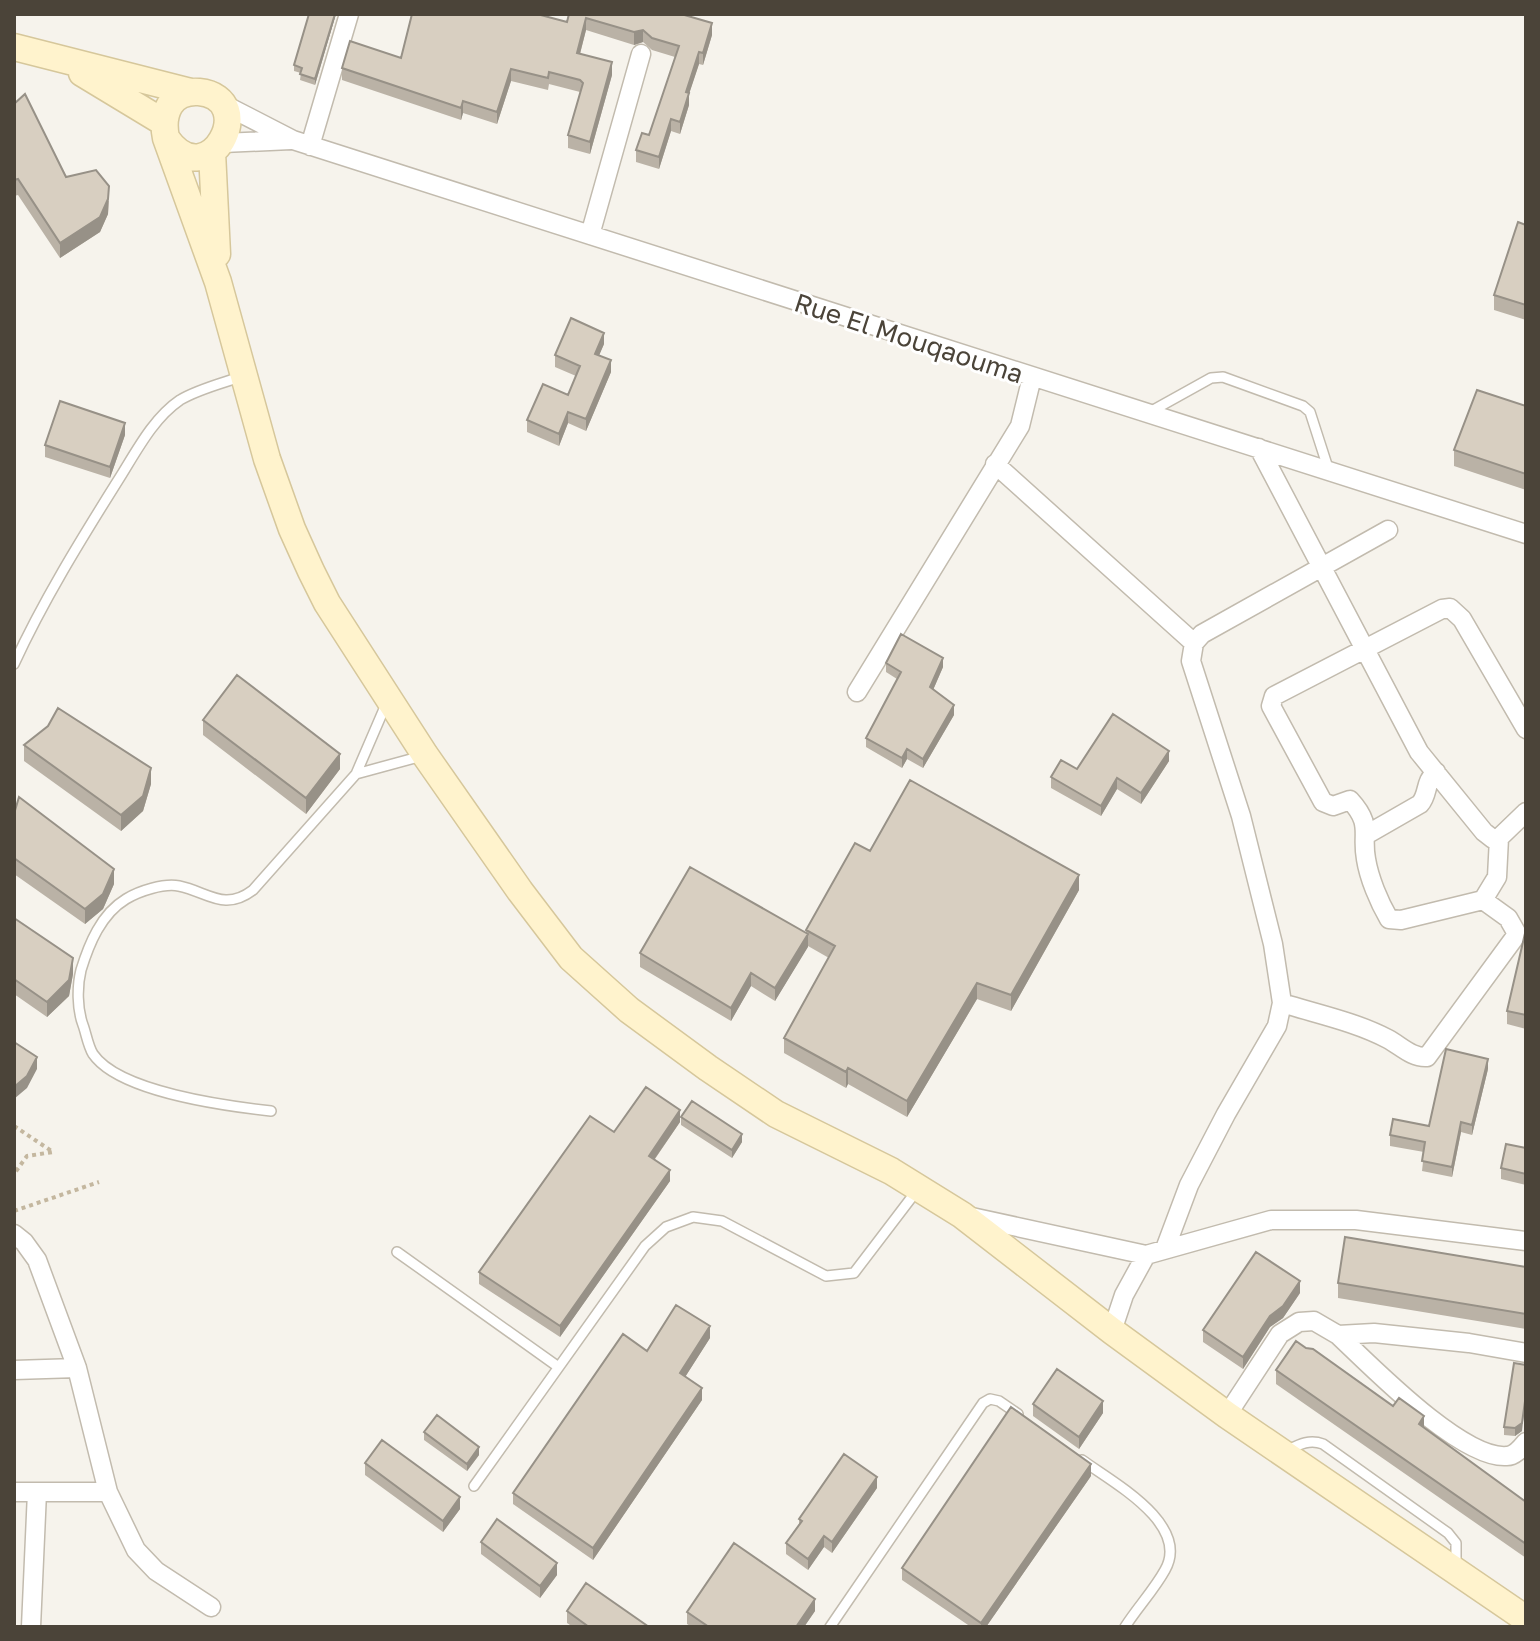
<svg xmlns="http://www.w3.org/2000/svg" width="1540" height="1641" viewBox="0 0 1540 1641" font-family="'Golos Text',sans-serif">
<rect width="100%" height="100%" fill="#f6f3ec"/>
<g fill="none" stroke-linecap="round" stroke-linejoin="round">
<g stroke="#c2bbae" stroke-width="12">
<path id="service" d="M1148 413 1211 378 1223 377 1303 406 1310 412 1329 471
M14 664C43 601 80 541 117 482 135 454 152 419 180 400 198 389 223 383 243 376
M356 774 422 756
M271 1111C226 1106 119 1092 93 1054 88 1046 86 1033 83 1025 77 1009 77 986 81 970 89 944 101 914 126 899 139 891 164 883 179 886 208 892 224 912 253 890L356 774 387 702
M397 1252 557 1366
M1288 1450C1300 1444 1310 1439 1323 1444L1448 1533 1456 1543V1568
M1082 1460C1112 1482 1191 1524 1165 1570 1154 1590 1137 1608 1125 1627
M474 1486 645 1246 666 1227 693 1217 722 1221 826 1276 854 1273 918 1189
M830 1627 983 1403 990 1399 999 1401 1018 1414"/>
</g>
<g stroke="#c2bbae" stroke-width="21">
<path id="minor" d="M221 103 293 140 1526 534
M223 143 291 140
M310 146 349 14
M590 235 641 54
M1259 448 1419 752 1484 832 1493 839 1499 838
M995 464 1194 643
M857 692 1020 426 1032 377
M1366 835 1420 804C1429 794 1424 782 1436 772
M1483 900 1497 877 1499 838 1526 812
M1282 1003C1317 1014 1356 1022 1388 1039 1401 1046 1412 1058 1427 1057L1515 937 1516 932 1508 918 1483 900 1401 920 1389 919C1379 902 1369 878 1366 859 1361 833 1373 825 1350 800L1333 806 1323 802 1271 706 1274 696 1442 609 1450 608 1462 619 1526 729
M967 1216 1146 1255 1271 1220H1356L1526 1241
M14 1234 24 1242 37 1260 77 1368 108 1492 136 1550 156 1571 211 1607
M1165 1249 1189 1185 1226 1114 1277 1026 1282 1003 1273 944 1241 816 1191 661 1194 643 1202 634 1388 530
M1112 1331 1124 1295 1146 1255
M1338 1335C1371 1366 1462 1460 1507 1456 1515 1456 1521 1448 1526 1442
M14 1370 77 1368
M1227 1415 1280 1334 1299 1322 1314 1321 1338 1335 1374 1333 1469 1343 1526 1353
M14 1492H108
M31 1627 37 1492"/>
</g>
<g stroke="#d6c79b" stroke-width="29">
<path id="secondary" d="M14 47 191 92
M82 73 163 122
M166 138C209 199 261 98 199 92 170 90 161 114 166 138L218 282 267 459 292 529 311 571 327 603 425 755 520 891 571 958 629 1010 708 1068 776 1114 891 1171 962 1215 1112 1331 1227 1415 1526 1619
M212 152 217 254"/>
</g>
<path stroke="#c4b79f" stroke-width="4" stroke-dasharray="4 4" stroke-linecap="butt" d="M14 1126 53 1152 27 1156 14 1174
M14 1211 99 1182"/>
<use href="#service" stroke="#fff" stroke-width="9"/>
<use href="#minor" stroke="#fff" stroke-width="18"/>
<use href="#secondary" stroke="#fff3cd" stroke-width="26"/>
</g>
<path fill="#bab2a6" d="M309 14H336L315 85 300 80 301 73 294 71V65Z
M569 14 712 35 703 65 699 64 689 94V105L680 134 671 131 659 169 636 162V150L649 135 675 57 652 50 643 42 634 45 586 30 580 54 612 75 590 154 568 148V135L580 92 549 84 548 90 511 81 497 124 463 113 461 120 342 80V68L401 58 567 22Z
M14 104 66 177 109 201 108 214 100 232 60 258 18 195 14 196Z
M1526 225V320L1494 310V295Z
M604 344 599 355 611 372 586 431 568 423 559 446 527 432V420L568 395 576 376 555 367V355Z
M1526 406V490L1454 466V450Z
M125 435 110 478 45 457V445Z
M886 663 943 667 933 690 954 715 923 768 907 759 902 768 866 747V738L897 679 886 672Z
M203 720 340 769 306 814 203 735Z
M24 745 151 784 143 811 121 831 24 761Z
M1169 761 1141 804 1117 789 1101 816 1051 788V777L1077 769Z
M14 814 114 884 103 909 85 924 14 874Z
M870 851 1079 890 1011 1011 977 999 907 1117 848 1084 846 1088 784 1053V1038L829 958 808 946 775 1001 751 986 731 1021 640 967V953L806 933V930Z
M14 918 73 974 69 996 47 1017 14 994Z
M1526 929V1029L1507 1024V1011Z
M1488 1069 1472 1135 1461 1132 1452 1177 1422 1171 1424 1152 1390 1146V1135L1429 1126Z
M681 1117 742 1142 732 1158 681 1125Z
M680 1122 655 1159 670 1181 560 1337 479 1284V1272L614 1132Z
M1526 1148V1185L1501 1179V1168Z
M1526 1267V1329L1338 1298V1283Z
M1300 1293 1283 1318 1270 1327 1243 1369 1203 1342V1330Z
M710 1338 685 1377 702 1400 593 1560 513 1504V1493L647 1351Z
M1514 1363 1522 1431 1515 1436 1504 1435V1427Z
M1276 1370 1424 1428 1526 1502V1558L1276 1384Z
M1033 1404 1103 1413 1079 1449 1033 1416Z
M424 1432 479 1455 467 1471 424 1440Z
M365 1463 460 1509 443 1532 365 1475Z
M1091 1476 986 1627H971L902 1580V1568Z
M877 1488 832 1553 824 1547 808 1570 786 1554V1543L799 1524V1519Z
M481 1542 557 1575 540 1598 481 1554Z
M567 1611 649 1627H573L567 1623Z
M815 1611 804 1627H692L687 1624V1612Z"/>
<path fill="#979187" d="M335 14H336L315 85V79Z
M586 18V30L577 65V53Z
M712 23V35L703 65V53Z
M643 30V42L634 45V32Z
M699 52V64L689 94V105L680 134V122L686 92Z
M612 62V75L590 154V142Z
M511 69V81L497 124V112Z
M463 101V113L461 120V108Z
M671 119V131L659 169V157Z
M109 186 108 214 100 232 60 258V243Z
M604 333V344L595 365V354Z
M611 360V372L586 431V419Z
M568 412V423L559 446V434Z
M125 423V435L110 478V467Z
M943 658V667L930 697V687Z
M954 705V715L923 768V759Z
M907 749V759L902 768V758Z
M1169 751V761L1141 804V793Z
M340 754V769L306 814V798Z
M151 768V784L143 811 121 831V815Z
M1117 778V789L1101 816V806Z
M114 869V884L103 909 85 924V909Z
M1079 875V890L1011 1011V995Z
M808 934V947L775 1001V988Z
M73 958V974L69 996 47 1017V1002Z
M751 973V986L731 1021V1008Z
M977 983V999L907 1117V1101Z
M37 1057V1069L27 1088 14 1099V1087Z
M1488 1059V1069L1472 1135V1125Z
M848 1068V1084L846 1088V1072Z
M680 1110V1122L649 1167V1156Z
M1461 1122V1132L1452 1177V1167Z
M742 1134V1142L732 1158V1150Z
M670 1170V1181L560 1337V1326Z
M1300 1281V1293L1283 1318 1270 1327 1243 1369V1357L1270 1316Z
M710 1326V1338L680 1385V1373Z
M702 1388V1400L593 1560V1548Z
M1526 1394 1522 1431 1515 1436V1428Z
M1103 1401V1413L1079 1449V1437Z
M1424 1416V1430L1419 1424Z
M479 1447V1455L467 1471V1464Z
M1091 1464V1476L986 1627H981V1623Z
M877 1477V1488L832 1553V1542Z
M460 1497V1509L443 1532V1521Z
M824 1536V1547L808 1570V1559Z
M557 1563V1575L540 1598V1586Z
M815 1599V1611L804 1627H796Z"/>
<path fill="#d8cfc1" stroke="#979187" stroke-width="2" d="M309 14H335L315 79 300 74 302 68 294 65Z
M412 14H537L567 22 569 14H681L712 23 703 53 699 52 686 92 689 93 680 122 671 119 659 157 636 150 642 133 649 135 679 46 652 38 643 30 634 32 586 18 577 53 612 62 590 142 568 135 583 83 580 80 549 72 548 78 511 69 497 112 463 101 461 108 342 68 350 41 401 58Z
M25 94 66 177 96 170 109 186 108 199 100 217 60 243 18 179 14 180V104Z
M1518 222 1526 225V305L1494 295Z
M571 318 604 333 595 354 611 360 586 419 568 412 559 434 527 420 543 384 568 395 580 366 555 355Z
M1477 390 1526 406V474L1454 450Z
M60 401 125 423 110 467 45 445Z
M901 634 943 658 930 687 954 705 923 759 907 749 902 758 866 738 901 672 886 663Z
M237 675 340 754 306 798 203 720Z
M58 708 151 768 143 796 121 815 24 745 48 726Z
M1113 714 1169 751 1141 793 1117 778 1101 806 1051 777 1061 760 1077 769Z
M910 780 1079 875 1011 995 977 983 907 1101 848 1068 846 1072 784 1038 835 946 806 930 855 843 870 851Z
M19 797 114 869 103 894 85 909 14 858V814Z
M690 867 808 934 775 988 751 973 731 1008 640 953Z
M14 918 73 958 69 980 47 1002 14 979Z
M1526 929V1015L1507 1011Z
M14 1042 37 1057 27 1076 14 1087Z
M1446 1049 1488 1059 1472 1125 1461 1122 1452 1167 1422 1161 1425 1142 1390 1135 1393 1119 1429 1126Z
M646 1087 680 1110 649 1156 670 1170 560 1326 479 1272 590 1116 614 1132Z
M692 1101 742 1134 732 1150 681 1117Z
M1506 1144 1526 1148V1174L1501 1168Z
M1345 1237 1526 1267V1314L1338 1283Z
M1256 1252 1300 1281 1283 1306 1270 1316 1243 1357 1203 1330Z
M676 1305 710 1326 680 1373 702 1388 593 1548 513 1493 623 1334 647 1351Z
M1296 1341 1306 1348 1313 1349 1393 1406 1399 1398 1424 1416 1419 1424 1526 1502V1544L1276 1370Z
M1514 1363 1526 1365V1394L1522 1423 1515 1428 1504 1427Z
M1057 1369 1103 1401 1079 1437 1033 1404Z
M1011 1407 1091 1464 981 1623 902 1568Z
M437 1415 479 1447 467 1464 424 1432Z
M382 1440 460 1497 443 1521 365 1463Z
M844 1454 877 1477 832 1542 824 1536 808 1559 786 1543 802 1521 799 1519Z
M497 1519 557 1563 540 1586 481 1542Z
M734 1543 815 1599 796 1627H709L687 1612Z
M586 1583 649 1627H589L567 1611Z"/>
<g text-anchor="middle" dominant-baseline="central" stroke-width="6" stroke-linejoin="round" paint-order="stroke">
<g font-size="26" fill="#4b4439" stroke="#fff">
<text transform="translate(909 338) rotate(18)">Rue El Mouqaouma</text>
</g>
</g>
<rect width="1540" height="1641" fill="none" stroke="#4b4439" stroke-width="32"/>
</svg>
